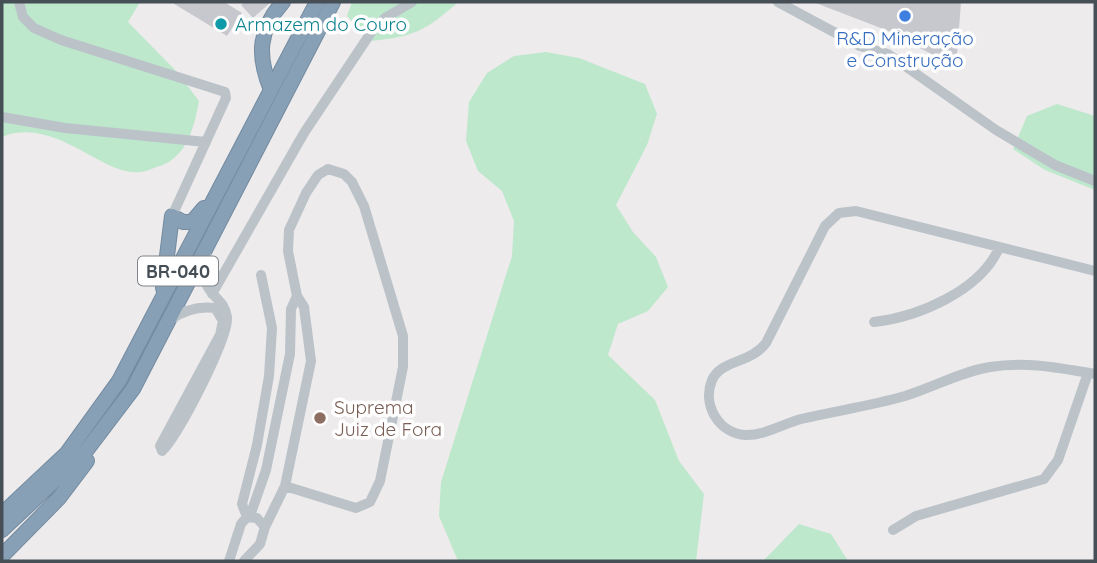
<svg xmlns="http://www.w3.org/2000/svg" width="1097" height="563" viewBox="0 0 1097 563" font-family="Quicksand,sans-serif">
<rect width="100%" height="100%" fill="#eeebec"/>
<path fill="#bde8cc" d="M2 2H140L128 22 177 72 199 101C194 127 188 156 160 166 153 168 146 172 139 172 103 177 55 115 2 137Z
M352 2H458C426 31 413 37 370 41L347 16Z
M546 52 579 58 645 84 657 114 647 145 616 205 633 232 656 257 668 287 648 311 618 324 608 355 655 400 679 461 704 494 696 561H458L439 516 441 482 512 256 514 221 502 191 478 171 466 141 469 102 487 73 514 56Z
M1057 104 1095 116V190L1045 170 1013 149 1027 116Z
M799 524 831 534 848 561H763Z"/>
<path fill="#c7c8ce" d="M171 2H224L242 13 227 36Z
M244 2H271L253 18 241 5Z
M813 2H961L957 56H935L886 30Z"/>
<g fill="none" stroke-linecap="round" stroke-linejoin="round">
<g stroke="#738ba1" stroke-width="16">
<path id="highway" d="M271 90C257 56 258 30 283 2
M163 288 172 216 183 222H192L204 208
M2 514 67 453 119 381 317 2
M2 530 86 451 133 389 333 2
M2 556 59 498 87 461"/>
</g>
<path stroke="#bbc3c9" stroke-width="10" d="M19 2 23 17 34 28 61 40 225 92 226 98 172 216
M778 2 860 46 888 54 996 130 1055 165 1095 181
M2 117 65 128 206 142
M1095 271 856 211 839 213 825 226 766 343C750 364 722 359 712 380 702 404 718 433 745 435 763 436 783 424 801 419 835 411 870 406 905 396 934 387 960 372 990 367 1027 361 1059 368 1095 374
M212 294 304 133 372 31 385 18 412 2
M170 320C184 310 198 306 215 308L223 321 220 335 160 446 162 451C177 439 230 335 227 317 223 291 197 299 206 255
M874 322C918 317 980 291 999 248
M250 516 266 470 290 354 291 309 297 296
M247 517 242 504 257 445 269 376 272 328 261 275
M265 527 285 486 311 361 304 307 297 296 288 251 289 230 306 193 318 175 328 169 344 174 352 182 364 206 403 336V367L380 481 370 502 356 508 285 486
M893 530 916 516 1044 479 1058 460 1088 373
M229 561 241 524 247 517 257 518 265 527 260 544 244 561"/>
<use href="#highway" stroke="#88a0b5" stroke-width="14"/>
</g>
<circle fill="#3f7fe0" stroke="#fff" stroke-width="2.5" cx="905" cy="16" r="7"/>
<circle fill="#0f9aa8" stroke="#fff" stroke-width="2.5" cx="221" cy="24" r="7"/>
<circle fill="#8d6e63" stroke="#fff" stroke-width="2.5" cx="320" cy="418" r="7"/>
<g text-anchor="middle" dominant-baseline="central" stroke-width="7" stroke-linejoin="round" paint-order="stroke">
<rect fill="#fff" stroke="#7e8489" stroke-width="2" x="138" y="256.5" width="80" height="29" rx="5"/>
<g font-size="18" font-weight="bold" fill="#464f56">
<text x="178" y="271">BR-040</text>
</g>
<g font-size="19" fill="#0d838f" stroke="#fff" text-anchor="start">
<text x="235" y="24">Armazem do Couro</text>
</g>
<g font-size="19" fill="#366cbe" stroke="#fff">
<text x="905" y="38">R&amp;D Mineração<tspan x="905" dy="22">e Construção</tspan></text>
</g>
<g font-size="19" fill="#785e54" stroke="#fff" text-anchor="start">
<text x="334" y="407">Suprema<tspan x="334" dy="22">Juiz de Fora</tspan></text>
</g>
</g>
<rect width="1097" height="563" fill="none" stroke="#464f56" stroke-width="7"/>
</svg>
